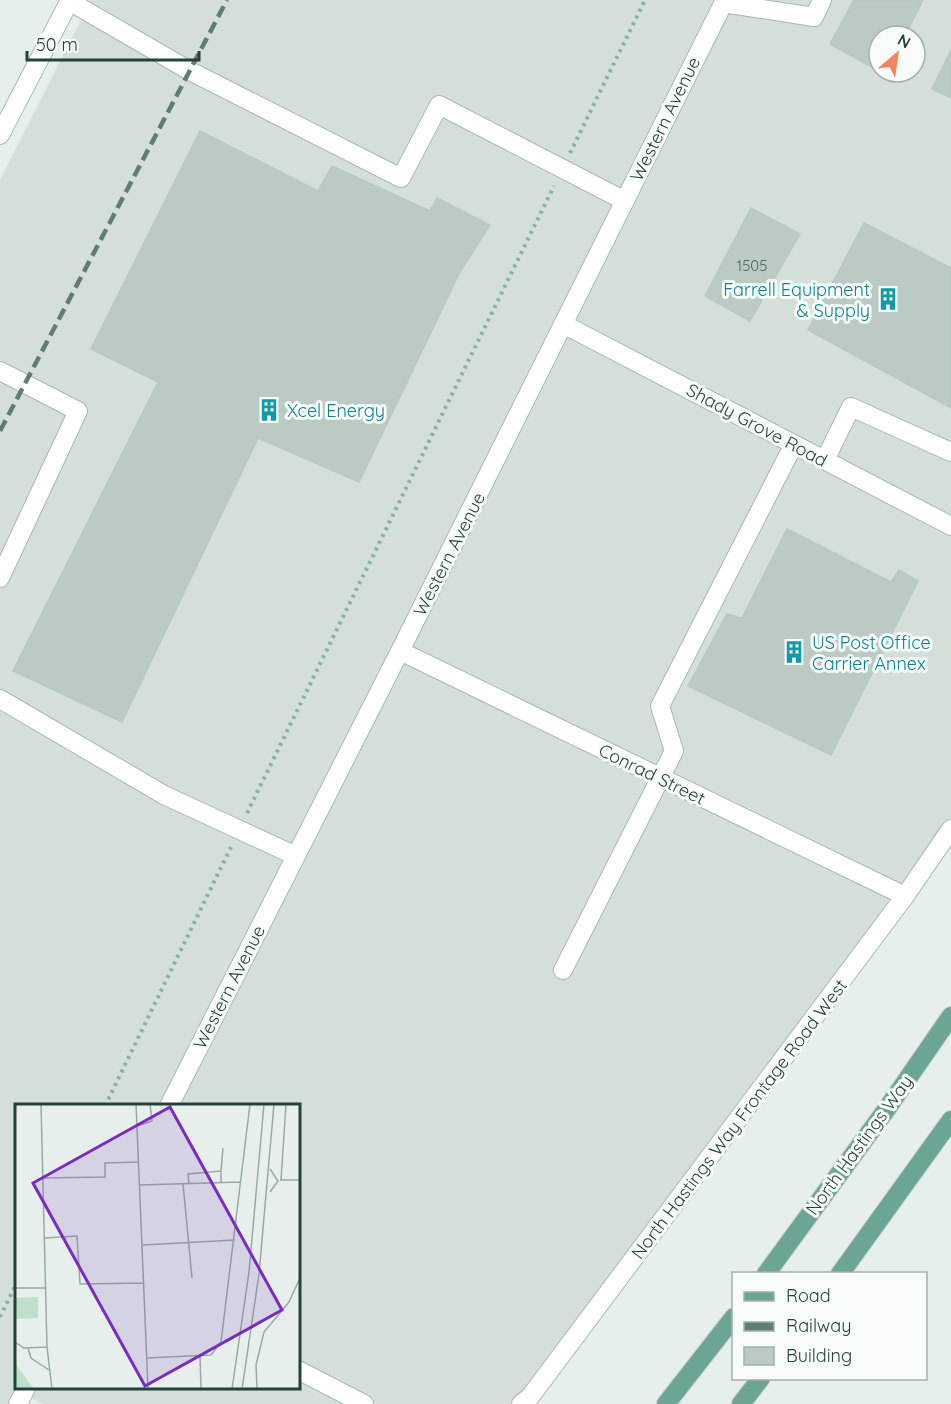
<svg xmlns="http://www.w3.org/2000/svg" width="951" height="1404" viewBox="0 0 951 1404" font-family="Quicksand,sans-serif">
<rect width="100%" height="100%" fill="#e6efeb"/>
<path fill="#d4dfda" fill-rule="evenodd" d="M91 0H951V829L521 1404H43L23 1394 18 1404H0V180ZM879 36H915V72H879ZM16 1106H298V1388H16Z"/>
<path fill="#bbcac4" stroke="#b8c9c2" stroke-width="1.5" d="M854 0H923L905 36H879V71L830 44Z
M951 50V98L932 89Z
M200 131 318 191 332 166 430 211 437 198 490 225 460 272 359 482 258 438 122 722 13 671 158 382 91 349Z
M751 208 800 234 750 321 705 296Z
M864 223 951 268V408L808 330Z
M787 529 891 582 899 570 918 581 831 755 688 686 727 614 742 618Z"/>
<g fill="none" stroke-linecap="round" stroke-linejoin="round">
<g stroke="#a8b8b2" stroke-width="20">
<path id="minor" d="M69 1 190 71 401 178 439 105 625 201
M723 3 814 17 822 0
M0 135 70 0
M563 324 951 526
M0 371 78 411 0 578
M825 460 851 407 951 452
M400 651 905 896
M0 699 164 795 296 856
M563 970 674 751 660 706 794 444
M169 1106 400 651 725 0
M298 1370 364 1404
M18 1404 26 1388
M521 1404 530 1397 905 896 951 829"/>
</g>
<g stroke="#c2cac8" stroke-width="20">
<path id="major" d="M766 1274 886 1110 951 1016
M840 1274 951 1120
M666 1404 734 1317
M741 1404 761 1378"/>
</g>
<path stroke="#86b3a5" stroke-width="4" stroke-dasharray="3 4.5" stroke-linecap="butt" d="M570 153 645 0
M247 813 554 186
M105 1106 231 847
M0 1317 16 1284"/>
<use href="#minor" stroke="#fff" stroke-width="18"/>
<use href="#major" stroke="#6aa596" stroke-width="18"/>
<path stroke="#5f7d75" stroke-width="4.5" stroke-dasharray="12 6" stroke-linecap="butt" d="M0 431 227 0"/>
</g>
<defs>
<g id="building-bare" transform="scale(1.8)"><path d="M-4-6H4V6H1V3H-1V6H-4ZM-2.5-4.3h1.7v1.8h-1.7ZM.8-4.3h1.7v1.8H.8ZM-2.5-1h1.7V.8h-1.7ZM.8-1h1.7V.8H.8Z" fill="#0f9aa8" stroke="#f7fbf9" stroke-width="2.5" paint-order="stroke"/></g>
</defs>
<g fill-rule="evenodd">
<use href="#building-bare" x="888" y="299"/>
<use href="#building-bare" x="269" y="410"/>
<use href="#building-bare" x="794" y="652"/>
</g>
<g text-anchor="middle" dominant-baseline="central" stroke-width="6" stroke-linejoin="round" paint-order="stroke">
<g font-size="15" fill="#4a645c">
<text x="752" y="265">1505</text>
</g>
<g font-size="18" fill="#24423a" stroke="#f7fbf9">
<text transform="translate(665 119) rotate(-64)">Western Avenue</text>
<text transform="translate(757 425) rotate(28)">Shady Grove Road</text>
<text transform="translate(449 554) rotate(-63)">Western Avenue</text>
<text transform="translate(652 774) rotate(26)">Conrad Street</text>
<text transform="translate(229 987) rotate(-63)">Western Avenue</text>
<text transform="translate(739 1119) rotate(-53)">North Hastings Way Frontage Road West</text>
<text transform="translate(859 1145) rotate(-54)">North Hastings Way</text>
</g>
<g font-size="18" fill="#0d838f" stroke="#f7fbf9" text-anchor="start">
<text x="870" y="289" text-anchor="end">Farrell Equipment<tspan x="870" dy="21">&amp; Supply</tspan></text>
<text x="287" y="410">Xcel Energy</text>
<text x="812" y="642">US Post Office<tspan x="812" dy="21">Carrier Annex</tspan></text>
</g>
</g>
<g transform="translate(15 1104)">
<rect width="285" height="285" fill="#e6efeb"/>
<path d="M23 193V214L0 215V194ZM0 259 4 265 19 285H0Z" fill="#bfe0c8"/>
<path fill="none" stroke="#98aaa4" stroke-width="1.5" d="M26 0 32 243 37 285M121 0 133 285M122 22 137 17 135 0M255 65 263 77 255 88M206 67 208 44M28 74 90 73V59L124 58M265 76H285M266 76 271 0M168 80 177 174M174 80 173 70 206 67V79M125 81 225 78M30 134 62 132 65 180 129 179M128 141 220 136M0 184H31M0 238 9 244 32 243M13 244 16 254 34 266M185 252 186 285M132 254 196 251 206 238 235 0M217 285 234 168 249 0M227 285 244 170 259 0M242 285 241 261 249 228 274 198 285 174"/>
<path fill="#7b2cbf" fill-opacity="0.15" stroke="#7b2cbf" stroke-width="3" d="M155 3 267 206 130 282 18 79Z"/>
<rect width="285" height="285" fill="none" stroke="#24423a" stroke-width="3"/>
</g>
<rect x="732" y="1272" width="195" height="108" fill="#f7fbf9" stroke="#a3b1ad" stroke-width="1.5"/>
<rect x="744" y="1292" width="30" height="9" fill="#6aa596" stroke="#a3b1ad" stroke-width="1.5"/>
<text x="786" y="1302" font-size="18" fill="#24423a">Road</text>
<rect x="744" y="1322" width="30" height="9" fill="#5f7d75" stroke="#a3b1ad" stroke-width="1.5"/>
<text x="786" y="1332" font-size="18" fill="#24423a">Railway</text>
<rect x="744" y="1347" width="30" height="18" fill="#bbcac4" stroke="#a3b1ad" stroke-width="1.5"/>
<text x="786" y="1362" font-size="18" fill="#24423a">Building</text>
<g transform="translate(897 54) rotate(29)"><circle r="28" fill="#f7fbf9" stroke="#a3b1ad" stroke-width="1.5"/>
<path d="M0-4.5L10 22L0 15L-10 22Z" fill="#f4845f"/>
<text y="-9" font-size="16" font-weight="bold" text-anchor="middle" fill="#24423a">N</text>
</g>
<path d="M27 51v9h172v-9" fill="none" stroke="#24423a" stroke-width="3"/>
<text x="36" y="51" font-size="18" fill="#24423a" stroke="#f7fbf9" stroke-width="4.5" paint-order="stroke">50 m</text>
</svg>
